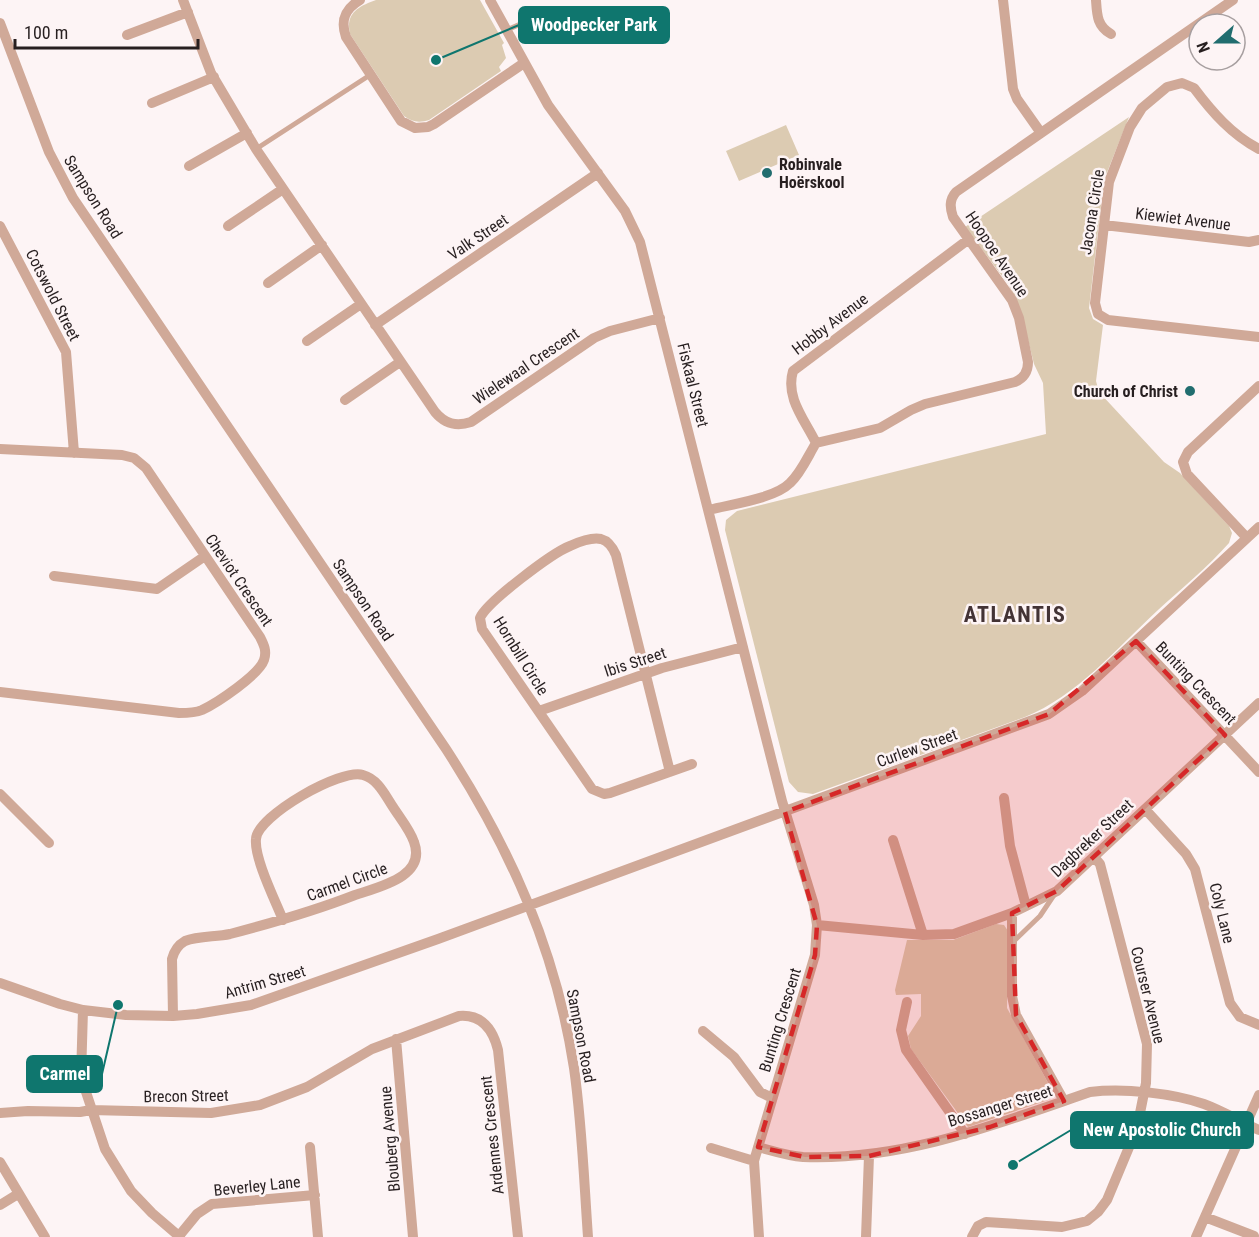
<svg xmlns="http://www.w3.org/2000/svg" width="1259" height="1237" viewBox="0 0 1259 1237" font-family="'Roboto Condensed',sans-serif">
<rect width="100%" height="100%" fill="#fdf4f5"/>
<path fill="#dccbb2" d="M376 0H480L504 43 502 45 506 58 499 67 501 71 429 120C419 123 412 122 404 116L350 34C345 13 359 6 376 0Z
M1129 117 1104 180 1089 308 1093 319 1103 325 1096 381 1099 392 1164 462 1180 473 1229 526 1232 533 1229 543C1208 567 1182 588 1158 610 1117 648 1077 696 1025 717L813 794 798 792 789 782 725 530 726 520 737 511 1046 434 1043 383 1034 364 1021 311 1008 284 965 227Z
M786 125 799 155 739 181 726 151Z
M996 924 1004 925 1008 931 1007 1008 1053 1092 1048 1100 968 1127 911 1049 908 1036 921 1016V994L896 995 895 990 907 940H953Z"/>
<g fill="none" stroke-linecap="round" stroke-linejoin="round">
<path stroke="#d0a998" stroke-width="5" d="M507 30 543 14H550L554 18
M256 149 370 75
M1013 942 1040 916 1054 895"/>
<path stroke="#d0a998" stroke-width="10" d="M183 0 211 73 256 149 435 412C445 424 456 427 471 422L594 338 610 331 660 318
M360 0C345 9 340 20 346 37L401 121 415 128 428 127 434 124 524 63
M490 0 548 105 625 211 640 242 782 801 814 905 817 925 815 955 754 1161 759 1237
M1003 0 1013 89 1017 99 1041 133
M1096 0C1097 15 1097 26 1111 34
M0 23 49 152 73 198 446 749C510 848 556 950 574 1068 582 1124 584 1181 588 1237
M127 35 188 12
M152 103 214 77
M1259 149C1232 135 1212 112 1194 88L1182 83 1167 87 1142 108 1130 127 1109 182 1095 303 1098 314 1108 320 1259 337
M189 166 247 133
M1104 225 1249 242 1259 240
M0 226 66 352 74 453
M228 226 283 189
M268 283 322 245
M375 325 598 173
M307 341 361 304
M345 400 400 362
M816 443 880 428 911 410 925 404 1015 382C1024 378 1028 372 1028 362L1019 318 1012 300 953 217C950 208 949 200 956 192L1233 0
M816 443C805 420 785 398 793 371L969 239
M0 449 122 455 134 458 146 468 260 637C264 645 267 651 264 660 259 675 217 703 202 710 195 713 187 713 179 713L0 692
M709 510C731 504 774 499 790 483 801 473 808 456 816 443
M1247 538 1187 474 1183 462 1188 452 1259 386
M54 576 157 589 205 556
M1136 641 1259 772
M539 711 662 668 743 647
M670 772 616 555C613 548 609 541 601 539 592 537 578 542 570 546 552 553 487 602 480 618L482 629 592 789 604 794 610 793 692 764
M0 794 49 843
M1004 798 1010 846 1026 906
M1145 809 1186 854 1195 869 1230 1003 1240 1017 1259 1025
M893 840 923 935
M1012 913V996L1016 1015 1064 1101
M817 925 923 935 954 934 1012 913 1057 891 1259 703
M0 983 60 1004 83 1010 126 1015 173 1016 197 1014 251 1005 438 939 1049 714 1082 691 1259 527
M907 1002 901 1030 906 1050 965 1134
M83 1010 81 1077 105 1149 131 1191 152 1213 180 1237
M173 1016 172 959C174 951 178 945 185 941 198 936 216 937 230 934 272 923 314 911 355 895 378 887 427 877 414 842 410 830 400 818 393 807 385 795 378 779 363 775 341 768 257 816 256 839 254 858 275 900 283 920
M703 1031 734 1057 760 1092 772 1098
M396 1039 413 1237
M0 1113 28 1111 80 1112 91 1110 211 1113 260 1105 307 1087 372 1049 459 1016C482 1014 493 1030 498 1050L518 1237
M310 1147 318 1237
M758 1147C773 1151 788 1156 803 1157 903 1161 997 1124 1090 1092 1124 1088 1172 1093 1204 1104 1223 1111 1241 1122 1259 1130
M711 1148 754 1161
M0 1162 45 1237
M0 1205 18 1194
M1205 1217 1254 1236
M179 1236 197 1214 212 1204 315 1195
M866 1237 869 1156
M972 1237 978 1226 986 1222 1062 1227 1087 1221 1098 1212 1107 1200 1137 1128 1146 1083 1147 1044 1100 864 1094 857
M1196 1237 1259 1095"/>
</g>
<path fill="#d62828" fill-opacity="0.2" stroke="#d62828" stroke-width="4.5" stroke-dasharray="12 8" stroke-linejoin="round" d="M1136 641 1225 735 1057 891 1012 913 1016 1015 1064 1101 990 1127 869 1156 805 1157 758 1147 815 955 817 925 785 812 1049 714Z"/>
<g fill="#216d6f" stroke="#fdf4f5" stroke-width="2">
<circle cx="767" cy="173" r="6"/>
<circle cx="1190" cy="391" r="6"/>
</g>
<g text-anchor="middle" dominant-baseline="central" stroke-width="5" stroke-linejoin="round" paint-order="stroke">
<g font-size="16" font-weight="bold" fill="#271f20" stroke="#fdf4f5" text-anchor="start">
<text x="779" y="164">Robinvale<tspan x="779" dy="18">Hoërskool</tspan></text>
<text x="1178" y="391" text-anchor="end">Church of Christ</text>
</g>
<g font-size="16" fill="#271f20" stroke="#fdf4f5">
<text transform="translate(93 197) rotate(58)">Sampson Road</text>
<text transform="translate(1092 212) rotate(-81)">Jacona Circle</text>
<text transform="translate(1183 219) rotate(7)">Kiewiet Avenue</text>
<text transform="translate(478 237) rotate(-34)">Valk Street</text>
<text transform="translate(997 254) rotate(56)">Hoopoe Avenue</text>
<text transform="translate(53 295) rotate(63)">Cotswold Street</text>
<text transform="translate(830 324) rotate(-37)">Hobby Avenue</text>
<text transform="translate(526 366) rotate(-34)">Wielewaal Crescent</text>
<text transform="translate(693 385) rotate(76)">Fiskaal Street</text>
<text transform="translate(239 580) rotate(56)">Cheviot Crescent</text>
<text transform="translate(363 600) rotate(56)">Sampson Road</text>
<text transform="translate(521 656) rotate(58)">Hornbill Circle</text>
<text transform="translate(635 662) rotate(-18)">Ibis Street</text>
<text transform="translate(1196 683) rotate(46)">Bunting Crescent</text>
<text transform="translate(917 748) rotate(-20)">Curlew Street</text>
<text transform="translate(1092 838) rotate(-43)">Dagbreker Street</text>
<text transform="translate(347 882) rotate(-20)">Carmel Circle</text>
<text transform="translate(1222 913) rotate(76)">Coly Lane</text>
<text transform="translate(265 982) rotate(-16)">Antrim Street</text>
<text transform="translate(1148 995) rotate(76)">Courser Avenue</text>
<text transform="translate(780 1020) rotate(-73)">Bunting Crescent</text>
<text transform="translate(581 1036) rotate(79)">Sampson Road</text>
<text transform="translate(186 1096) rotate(-1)">Brecon Street</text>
<text transform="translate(1000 1106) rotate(-17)">Bossanger Street</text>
<text transform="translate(492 1135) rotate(-96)">Ardennes Crescent</text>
<text transform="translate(390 1139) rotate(-95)">Blouberg Avenue</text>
<text transform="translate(257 1186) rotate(-6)">Beverley Lane</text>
</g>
<g font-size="22" font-weight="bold" letter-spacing="1.5" fill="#433335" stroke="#fdf4f5">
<text x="1015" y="614">ATLANTIS</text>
</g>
</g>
<path fill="none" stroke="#0f766e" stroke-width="2" d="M436 60L519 25M118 1005L102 1074M1013 1165L1071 1130"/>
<g fill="#0f766e" stroke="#fdf4f5" stroke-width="2">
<circle cx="436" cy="60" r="6"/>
<circle cx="118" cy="1005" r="6"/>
<circle cx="1013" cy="1165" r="6"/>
</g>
<g fill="#0f766e" stroke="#0f766e" stroke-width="2">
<rect x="519" y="7" width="150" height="36" rx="6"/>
<rect x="27" y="1056" width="75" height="36" rx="6"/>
<rect x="1071" y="1112" width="182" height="36" rx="6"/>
</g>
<g font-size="18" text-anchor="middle" font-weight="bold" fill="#fff">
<text x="594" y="31">Woodpecker Park</text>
<text x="65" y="1080">Carmel</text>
<text x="1162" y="1136">New Apostolic Church</text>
</g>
<g transform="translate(1217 42) rotate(249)"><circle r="28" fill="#fdf4f5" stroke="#a79fa0" stroke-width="1.5"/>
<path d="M0-4.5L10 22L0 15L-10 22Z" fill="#216d6f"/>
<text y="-9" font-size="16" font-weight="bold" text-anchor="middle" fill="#271f20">N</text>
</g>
<path d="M15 39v9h183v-9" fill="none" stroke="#271f20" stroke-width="3"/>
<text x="24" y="39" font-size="18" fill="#271f20" stroke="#fdf4f5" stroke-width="4.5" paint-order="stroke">100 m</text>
</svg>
